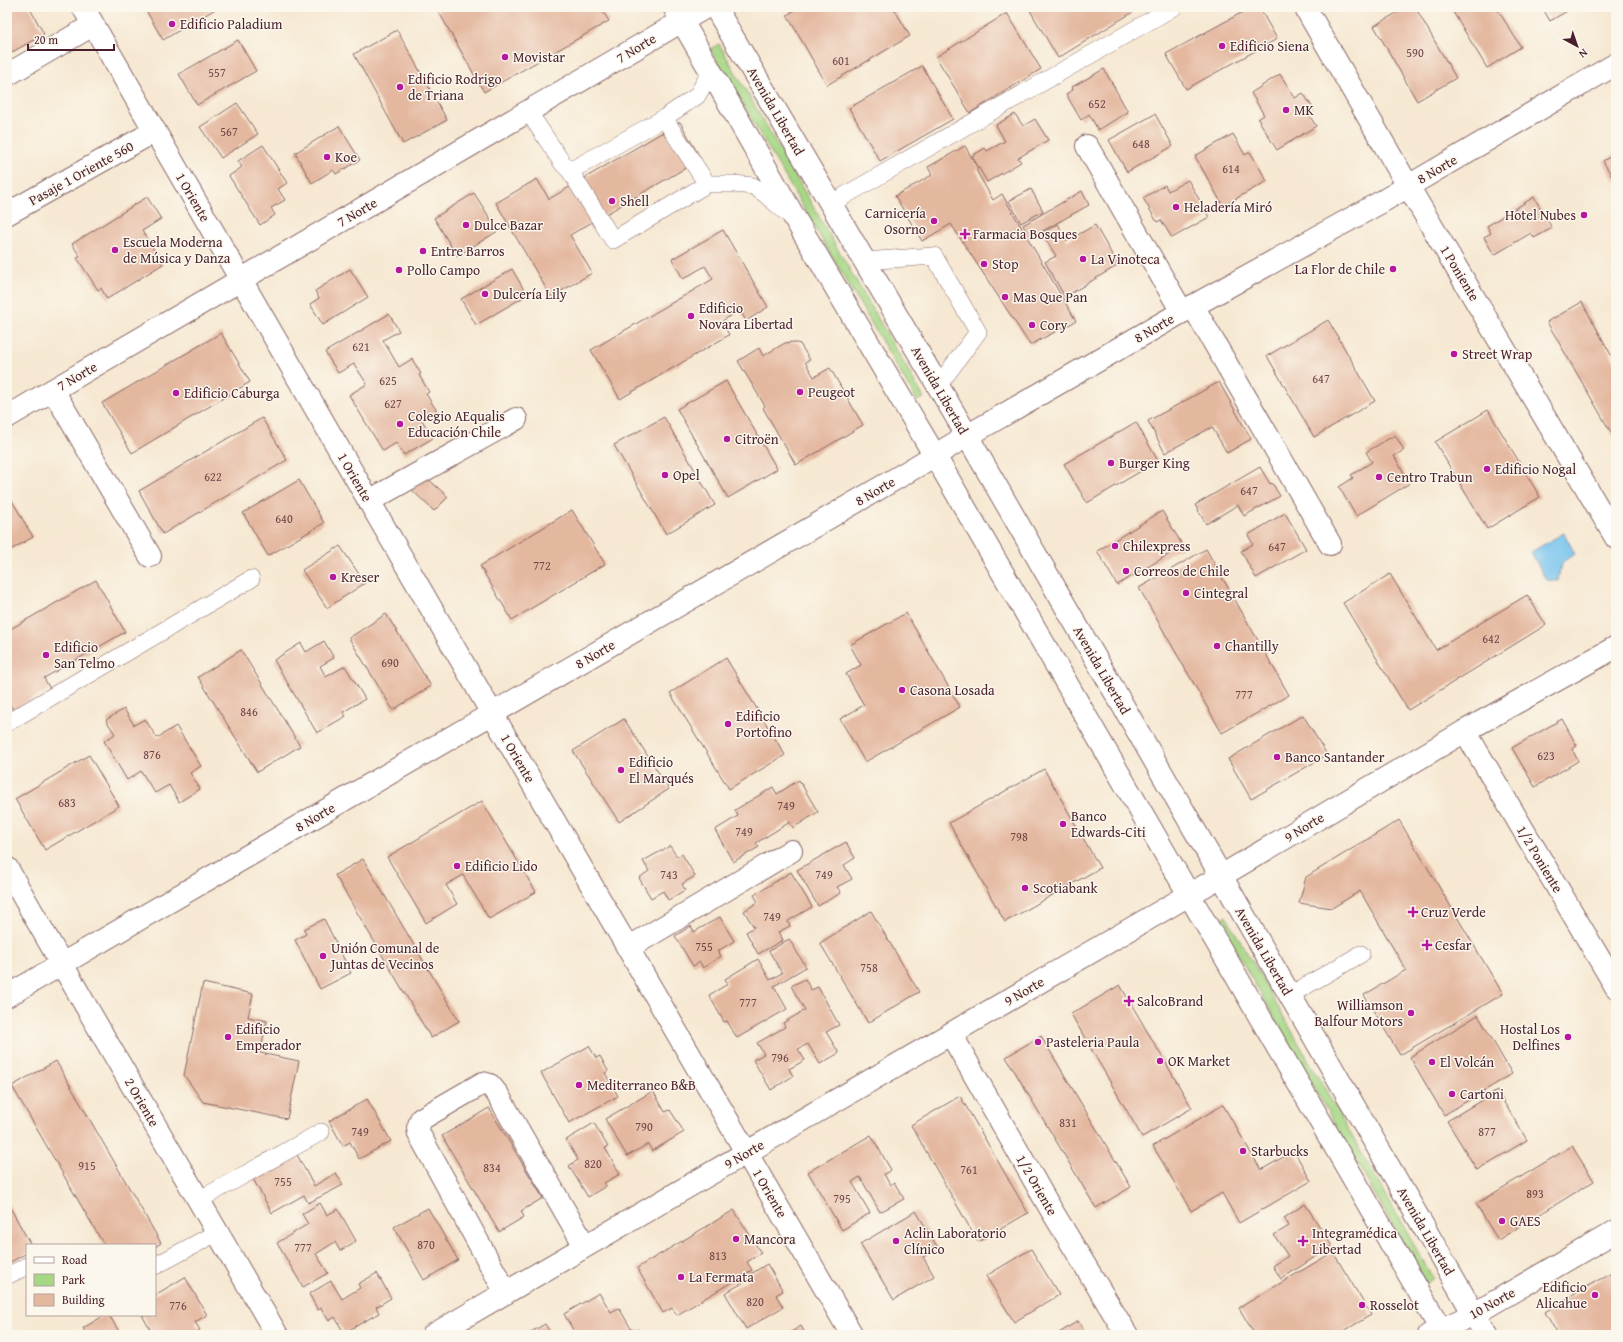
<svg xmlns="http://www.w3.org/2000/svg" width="1623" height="1342" viewBox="0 0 1623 1342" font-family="'Gentium Book Plus',serif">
<rect width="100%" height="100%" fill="#fbf7ec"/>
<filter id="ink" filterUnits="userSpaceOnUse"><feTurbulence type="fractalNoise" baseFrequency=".025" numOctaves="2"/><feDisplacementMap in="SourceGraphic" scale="8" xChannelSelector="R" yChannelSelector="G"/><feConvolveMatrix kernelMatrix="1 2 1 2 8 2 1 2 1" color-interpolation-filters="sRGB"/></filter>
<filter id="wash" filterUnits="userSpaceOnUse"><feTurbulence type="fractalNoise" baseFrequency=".012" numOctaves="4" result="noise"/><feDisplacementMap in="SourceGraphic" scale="16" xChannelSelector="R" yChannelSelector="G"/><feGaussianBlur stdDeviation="0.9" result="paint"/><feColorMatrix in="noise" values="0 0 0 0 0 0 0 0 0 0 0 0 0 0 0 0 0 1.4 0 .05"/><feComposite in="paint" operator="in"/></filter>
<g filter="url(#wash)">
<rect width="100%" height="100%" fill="#f6e8d2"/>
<path fill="#a6d785" stroke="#787b58" d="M719 44 924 398 917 401 710 49Z
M1226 916 1433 1278 1426 1284 1219 921Z"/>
<path fill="#73c2ee" stroke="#5e708c" d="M1564 533 1575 554C1562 561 1560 565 1558 581L1546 580 1531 552Z"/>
<g id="blocks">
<path fill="#e4b79f" d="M7 7H29L44 34 7 55Z
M144 7H219L163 40Z
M436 7H600L609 21 484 92Z
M800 7H893L910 36 827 85 787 15Z
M1028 7H1130L1133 12 1058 58Z
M1252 7H1259L1277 39 1186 89 1166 54Z
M1407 7H1415L1456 78 1417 101 1374 26Z
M1450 7H1496L1521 47 1487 68Z
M1542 7H1574L1550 21Z
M1007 13 1041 69 970 113 936 57Z
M397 30 447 120 403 144 354 54Z
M238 40 256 71 197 105 179 74Z
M922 66 953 119 880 161 849 108Z
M1104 69 1128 112 1098 130 1089 114 1081 120 1066 94 1073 90 1072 87Z
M1280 74 1295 98 1303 93 1313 108 1307 112 1316 126 1277 150 1258 119 1264 115 1251 93Z
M237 103 258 134 221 158 200 127Z
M1015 114 1023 126 1035 119 1048 140 1018 158 1021 162 987 182 972 156 985 148 987 151 1005 141 996 125Z
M1155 114 1173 146 1127 172 1109 140Z
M680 122 701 159 570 235 592 273 551 297 496 203 537 179 549 199Z
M339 126 360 160 336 174 333 170 312 183 295 153Z
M1233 134 1245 155 1250 152 1267 181 1223 206 1195 156Z
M263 145 287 183 278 189 285 200 271 208 275 215 260 225 229 176 242 167 238 161Z
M965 146 978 169 976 170 993 200 1002 194 1076 321 1030 345 951 224 922 241 895 196 932 175 928 167Z
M1616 153V183L1603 161Z
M1188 180 1209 217 1172 238 1161 220 1157 222 1143 198 1165 185 1168 191Z
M1031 189 1043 211 1021 223 1009 201Z
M1082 191 1089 205 1030 238 1023 225Z
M474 193 498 231 457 256 434 218Z
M147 197 161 219 142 231 163 264 107 299 101 288 98 290 77 258 80 256 72 244Z
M1534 197 1552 228 1534 238 1531 233 1494 255 1484 237 1491 233 1487 226Z
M1058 224 1067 241 1095 225 1118 265 1065 297 1045 262 1056 256 1042 233Z
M723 230 768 307 746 321 740 310 722 321 729 335 620 399 591 350 713 279 705 266 683 279 672 259Z
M350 269 368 297 323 325 310 304 319 298 315 291Z
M512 269 527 295 476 325 461 299Z
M1582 302 1616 364V441L1547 322Z
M389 314 399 331 383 340 399 367 412 359 421 374 419 375 429 392 426 394 437 411 422 420 433 438 404 455 396 443 383 451 349 395 367 384 354 364 338 373 325 352Z
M1328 320 1375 401 1314 437 1267 356Z
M221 333 250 382 132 453 102 403Z
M793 342 800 344 810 360 805 362 814 377 830 368 863 425 796 465 763 408 765 406 738 361 759 348 763 356 785 343Z
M726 381 777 469 728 498 677 409Z
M1219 382 1251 439 1227 453 1212 427 1165 453 1148 421Z
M1488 410 1540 497 1487 529 1435 442Z
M664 417 715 505 666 534 614 445Z
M262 418 287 460 163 534 139 491Z
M1136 422 1158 461 1087 503 1064 464Z
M1395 435 1404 450 1394 456 1410 483 1356 516 1339 487 1353 478 1351 475 1372 462 1366 452Z
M1260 467 1270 484 1272 483 1280 496 1244 516 1238 505 1206 524 1195 505Z
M425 476 448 497 434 511 412 490Z
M299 480 324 523 268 556 243 513Z
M7 492 33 537 7 552Z
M572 510 605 564 512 620 480 566Z
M1162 511 1183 546 1117 585 1097 551Z
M1285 513 1306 549 1256 578 1241 551 1253 544 1248 535Z
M340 546 365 583 327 608 302 570Z
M1206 549 1289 695 1222 733 1139 588Z
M1390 574 1436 650 1527 595 1546 625 1408 710 1343 603Z
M96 580 125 632 44 678 50 689 13 710 9 703 7 704V631Z
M906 613 960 707 865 762 840 719 864 705 846 674 861 665 850 645Z
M386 614 431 686 393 710 349 638Z
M324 641 334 658 320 666 326 677 345 666 365 699 343 712 346 716 317 733 274 660 301 643 306 652Z
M241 650 300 746 257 772 198 677Z
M726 658 785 755 729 789 670 693Z
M124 709 134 725 145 719 157 738 176 726 201 766 190 773 200 789 179 802 169 785 155 793 141 771 127 780 104 741 115 734 106 720Z
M1303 715 1327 755 1251 799 1228 759Z
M624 719 669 789 619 822 573 751Z
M1562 719 1577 746 1572 749 1578 761 1535 787 1512 748Z
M89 755 119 806 45 850 15 799Z
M1044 769 1100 868 1005 922 949 823Z
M799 780 818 812 793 828 790 822 756 843 759 847 733 862 715 830 738 816 735 810 773 787 777 794Z
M482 801 536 892 489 919 463 875 446 885 457 904 426 923 387 857Z
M1399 820 1503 994 1400 1055 1364 995 1406 970 1360 891 1332 908 1299 903 1306 877Z
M846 842 855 858 844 865 852 879 837 887 841 893 818 906 797 870Z
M670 846 677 857 682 854 695 876 682 884 685 890 668 900 663 891 651 898 639 878 649 871 643 861Z
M363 859 459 1021 431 1038 335 875Z
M791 872 812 907 788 921 790 926 778 932 783 940 758 954 746 932 754 927 744 911 758 902 754 895Z
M871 911 919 992 868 1023 820 943Z
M720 917 734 941 718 951 721 956 703 968 700 962 693 966 675 936 691 926 694 932Z
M324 919 351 973 320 989 295 940 306 934 304 929Z
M789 939 806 967 774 986 787 1009 737 1038 727 1021 724 1022 709 995 728 984 725 979 758 959 770 980 782 973 769 951Z
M805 979 811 990 818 987 839 1025 826 1032 839 1053 820 1064 808 1044 798 1049 805 1060 789 1069 793 1076 771 1090 753 1060 764 1054 757 1043 785 1027 783 1023 805 1010 791 986Z
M203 983 253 994 248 1017 267 1021 260 1053 299 1061 287 1119 203 1102 184 1075Z
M1120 985 1192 1108 1142 1137 1071 1014Z
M1478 1015 1512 1074 1444 1115 1410 1057Z
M1041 1036 1131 1187 1096 1208 1006 1057Z
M589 1046 596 1058 600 1056 608 1071 605 1073 618 1096 569 1123 541 1073Z
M56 1061 161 1243 155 1247V1245H104L12 1086Z
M653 1091 665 1112 670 1110 684 1132 652 1151 648 1144 627 1156 605 1119Z
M1497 1091 1527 1140 1477 1170 1447 1121Z
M960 1096 1028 1213 978 1242 911 1125Z
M367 1099 391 1141 359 1159 350 1142 343 1146 329 1121Z
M1223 1105 1261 1170 1294 1151 1311 1181 1239 1223 1222 1193 1191 1211 1153 1146Z
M489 1108 543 1198 521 1211 524 1217 499 1232 442 1136Z
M594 1123 608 1147 605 1148 620 1174 604 1183 606 1186 588 1197 569 1166 578 1160 566 1140Z
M871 1135 891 1170 884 1174 890 1185 894 1182 904 1199 880 1212 860 1177 852 1182 870 1213 842 1230 808 1172Z
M1572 1146 1594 1181 1498 1240 1476 1204Z
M296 1153 314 1186 336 1173 343 1185 308 1203 304 1195 272 1213 252 1177Z
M7 1202 31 1245H27V1253L7 1264Z
M320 1203 327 1215 338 1209 356 1241 340 1251 335 1242 316 1254 328 1273 303 1287 277 1243 308 1224 302 1214Z
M1305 1204 1332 1246 1281 1279 1273 1266 1288 1256 1274 1235 1289 1226 1284 1218Z
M428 1208 458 1260 424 1280 394 1227Z
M734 1210 761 1253 747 1262 752 1270 677 1315 672 1308 663 1313 637 1268Z
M916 1211 938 1248 923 1257 934 1276 894 1300 860 1244Z
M1031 1249 1059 1295 1014 1322 986 1276Z
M1333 1252 1371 1315 1337 1335H1255L1239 1308Z
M767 1264 783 1291 776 1295 783 1307 746 1329 725 1293 748 1280 746 1277Z
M1612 1272 1616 1277V1335H1558L1545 1312Z
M377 1273 391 1298 376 1307 379 1313 344 1333 335 1317 329 1321 321 1308 318 1310 309 1294 331 1281 342 1299 360 1288 358 1284Z
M185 1277 207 1315 195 1322 200 1330 191 1335H177L175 1333 171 1335H153L142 1315H155V1295Z
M599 1293 611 1312 619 1308 633 1332 638 1329 642 1335H576L564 1314Z
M105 1315H109L121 1335H87L83 1328Z
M1078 1321 1086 1335H1056Z
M545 1324 552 1335H526Z
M801 1326 806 1335H786Z"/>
</g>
</g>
<g filter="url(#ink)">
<use href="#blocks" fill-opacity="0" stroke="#866565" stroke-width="1"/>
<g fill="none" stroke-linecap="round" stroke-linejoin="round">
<g stroke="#866565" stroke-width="18">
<path id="service" d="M528 111 563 164 570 171 613 240 707 184H734L753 186 765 194 788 214
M664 118 707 184
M570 171 664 118 697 96 711 71
M830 204 1174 7
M864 261 934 256 978 332 938 386
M7 723 251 579
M1290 995 1361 954
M199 1200 321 1132
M155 1266 218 1232
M7 1276 27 1266"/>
</g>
<g stroke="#866565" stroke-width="24">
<path id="minor" d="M83 7 852 1335
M1305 7 1408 186 1616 538
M7 75 93 25
M1087 146 1182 312
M7 214 155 131
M1193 306 1330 544
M53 390 150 556
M369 501 516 419
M1465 731 1616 987
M7 868 83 1001 277 1335
M628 948 791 851
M951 1034 1049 1206 1127 1335
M506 1293 419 1134 418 1128 421 1119 483 1083 490 1085 498 1095 585 1246
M433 1335 1189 895 1465 731 1616 647
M1429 1335 1474 1314 1616 1231"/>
</g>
<g stroke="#866565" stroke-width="24">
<path id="tertiary" d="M7 417 706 7
M7 996 902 475 967 436 1182 312 1383 201 1616 64"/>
</g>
<g stroke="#866565" stroke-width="24">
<path id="primary" d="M674 7 797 222 935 456 1444 1335
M715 7 954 413 1486 1335"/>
</g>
<use href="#service" stroke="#fff" stroke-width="17"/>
<use href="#minor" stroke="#fff" stroke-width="22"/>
<use href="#tertiary" stroke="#fff" stroke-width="22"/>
<use href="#primary" stroke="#fff" stroke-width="22"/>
</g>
</g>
<g fill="#b5179e" stroke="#fbf7ec" stroke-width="1.5">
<circle cx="172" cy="24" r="4"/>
<circle cx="1222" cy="46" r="4"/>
<circle cx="505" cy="57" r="4"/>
<circle cx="400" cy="87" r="4"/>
<circle cx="1286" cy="110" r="4"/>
<circle cx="327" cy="157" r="4"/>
<circle cx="612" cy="201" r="4"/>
<circle cx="1176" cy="207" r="4"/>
<circle cx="1584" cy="215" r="4"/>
<circle cx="934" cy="221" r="4"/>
<circle cx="466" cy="225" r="4"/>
<path d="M963 228h4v4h4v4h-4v4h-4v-4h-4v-4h4z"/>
<circle cx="115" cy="250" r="4"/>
<circle cx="423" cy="251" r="4"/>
<circle cx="1083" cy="259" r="4"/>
<circle cx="984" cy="264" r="4"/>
<circle cx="1393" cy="269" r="4"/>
<circle cx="399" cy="270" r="4"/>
<circle cx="485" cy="294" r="4"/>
<circle cx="1005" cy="297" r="4"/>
<circle cx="691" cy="316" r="4"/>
<circle cx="1032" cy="325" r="4"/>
<circle cx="1454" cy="354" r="4"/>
<circle cx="800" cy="392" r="4"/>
<circle cx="176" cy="393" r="4"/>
<circle cx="400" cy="424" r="4"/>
<circle cx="727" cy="439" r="4"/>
<circle cx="1111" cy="463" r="4"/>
<circle cx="1487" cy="469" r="4"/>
<circle cx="665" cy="475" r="4"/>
<circle cx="1379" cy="477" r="4"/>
<circle cx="1115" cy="546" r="4"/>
<circle cx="1126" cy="571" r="4"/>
<circle cx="333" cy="577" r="4"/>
<circle cx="1186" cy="593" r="4"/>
<circle cx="1217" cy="646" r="4"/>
<circle cx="46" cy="655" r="4"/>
<circle cx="902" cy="690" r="4"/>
<circle cx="728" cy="724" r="4"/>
<circle cx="1277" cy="757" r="4"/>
<circle cx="621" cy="770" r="4"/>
<circle cx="1063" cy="824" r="4"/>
<circle cx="457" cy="866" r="4"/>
<circle cx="1025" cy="888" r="4"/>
<path d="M1411 906h4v4h4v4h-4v4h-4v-4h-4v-4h4z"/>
<path d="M1425 939h4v4h4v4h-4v4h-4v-4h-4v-4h4z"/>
<circle cx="323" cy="956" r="4"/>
<path d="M1127 995h4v4h4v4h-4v4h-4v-4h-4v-4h4z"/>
<circle cx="1411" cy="1013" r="4"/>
<circle cx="228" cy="1037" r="4"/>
<circle cx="1568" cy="1037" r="4"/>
<circle cx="1038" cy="1042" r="4"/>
<circle cx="1160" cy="1061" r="4"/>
<circle cx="1432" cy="1062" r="4"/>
<circle cx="579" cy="1085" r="4"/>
<circle cx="1452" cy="1094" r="4"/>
<circle cx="1243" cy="1151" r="4"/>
<circle cx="1502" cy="1221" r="4"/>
<circle cx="736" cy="1239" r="4"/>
<circle cx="896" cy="1241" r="4"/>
<path d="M1301 1235h4v4h4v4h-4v4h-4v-4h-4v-4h4z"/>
<circle cx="681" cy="1277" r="4"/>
<circle cx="1595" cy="1295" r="4"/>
<circle cx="1362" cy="1305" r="4"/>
</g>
<g text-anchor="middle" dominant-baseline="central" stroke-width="3" stroke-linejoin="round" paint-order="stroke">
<g font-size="12" fill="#704548">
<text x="1415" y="52">590</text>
<text x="841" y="60">601</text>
<text x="217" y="72">557</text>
<text x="1097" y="103">652</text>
<text x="229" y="131">567</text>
<text x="1141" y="143">648</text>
<text x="1231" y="168">614</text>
<text x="361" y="346">621</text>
<text x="1321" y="378">647</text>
<text x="388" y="380">625</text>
<text x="393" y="403">627</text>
<text x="213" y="476">622</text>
<text x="1249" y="490">647</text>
<text x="284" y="518">640</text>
<text x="1277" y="546">647</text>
<text x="542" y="565">772</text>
<text x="1491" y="638">642</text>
<text x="390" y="662">690</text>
<text x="1244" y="694">777</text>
<text x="249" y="711">846</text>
<text x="152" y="754">876</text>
<text x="1546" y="755">623</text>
<text x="67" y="802">683</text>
<text x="786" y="805">749</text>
<text x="744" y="831">749</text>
<text x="1019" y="836">798</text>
<text x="669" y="874">743</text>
<text x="824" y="874">749</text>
<text x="772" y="916">749</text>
<text x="704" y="946">755</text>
<text x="869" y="967">758</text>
<text x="748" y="1002">777</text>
<text x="780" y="1057">796</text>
<text x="1068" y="1122">831</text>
<text x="644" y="1126">790</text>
<text x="360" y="1131">749</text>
<text x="1487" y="1131">877</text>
<text x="593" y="1163">820</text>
<text x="87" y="1165">915</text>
<text x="492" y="1167">834</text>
<text x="969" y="1169">761</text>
<text x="283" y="1181">755</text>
<text x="1535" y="1193">893</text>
<text x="842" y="1198">795</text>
<text x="426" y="1244">870</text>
<text x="303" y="1247">777</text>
<text x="718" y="1255">813</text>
<text x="755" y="1301">820</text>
<text x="178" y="1305">776</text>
</g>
<g font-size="14" fill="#4a1f2b" stroke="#fbf7ec" text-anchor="start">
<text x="180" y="24">Edificio Paladium</text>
<text x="1230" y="46">Edificio Siena</text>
<text x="513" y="57">Movistar</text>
<text x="408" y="79">Edificio Rodrigo<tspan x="408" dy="16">de Triana</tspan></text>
<text x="1294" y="110">MK</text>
<text x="335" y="157">Koe</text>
<text x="620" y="201">Shell</text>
<text x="1184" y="207">Heladería Miró</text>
<text x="926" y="213" text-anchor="end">Carnicería<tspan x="926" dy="16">Osorno</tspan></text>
<text x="1576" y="215" text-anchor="end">Hotel Nubes</text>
<text x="474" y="225">Dulce Bazar</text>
<text x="973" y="234">Farmacia Bosques</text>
<text x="123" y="242">Escuela Moderna<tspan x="123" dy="16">de Música y Danza</tspan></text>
<text x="431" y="251">Entre Barros</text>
<text x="1091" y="259">La Vinoteca</text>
<text x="992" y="264">Stop</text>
<text x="1385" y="269" text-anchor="end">La Flor de Chile</text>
<text x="407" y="270">Pollo Campo</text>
<text x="493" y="294">Dulcería Lily</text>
<text x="1013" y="297">Mas Que Pan</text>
<text x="699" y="308">Edificio<tspan x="699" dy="16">Novara Libertad</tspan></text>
<text x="1040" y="325">Cory</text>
<text x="1462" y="354">Street Wrap</text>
<text x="808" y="392">Peugeot</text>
<text x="184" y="393">Edificio Caburga</text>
<text x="408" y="416">Colegio AEqualis<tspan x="408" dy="16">Educación Chile</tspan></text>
<text x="735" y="439">Citroën</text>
<text x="1119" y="463">Burger King</text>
<text x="1495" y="469">Edificio Nogal</text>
<text x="673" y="475">Opel</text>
<text x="1387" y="477">Centro Trabun</text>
<text x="1123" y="546">Chilexpress</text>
<text x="1134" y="571">Correos de Chile</text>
<text x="341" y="577">Kreser</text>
<text x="1194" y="593">Cintegral</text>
<text x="1225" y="646">Chantilly</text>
<text x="54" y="647">Edificio<tspan x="54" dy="16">San Telmo</tspan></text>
<text x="910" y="690">Casona Losada</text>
<text x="736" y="716">Edificio<tspan x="736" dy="16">Portofino</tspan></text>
<text x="1285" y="757">Banco Santander</text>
<text x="629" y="762">Edificio<tspan x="629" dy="16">El Marqués</tspan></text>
<text x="1071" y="816">Banco<tspan x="1071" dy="16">Edwards-Citi</tspan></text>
<text x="465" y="866">Edificio Lido</text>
<text x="1033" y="888">Scotiabank</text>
<text x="1421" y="912">Cruz Verde</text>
<text x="1435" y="945">Cesfar</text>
<text x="331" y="948">Unión Comunal de<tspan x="331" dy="16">Juntas de Vecinos</tspan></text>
<text x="1137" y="1001">SalcoBrand</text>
<text x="1403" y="1005" text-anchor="end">Williamson<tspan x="1403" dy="16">Balfour Motors</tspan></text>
<text x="236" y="1029">Edificio<tspan x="236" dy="16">Emperador</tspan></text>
<text x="1560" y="1029" text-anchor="end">Hostal Los<tspan x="1560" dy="16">Delfines</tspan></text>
<text x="1046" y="1042">Pasteleria Paula</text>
<text x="1168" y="1061">OK Market</text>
<text x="1440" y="1062">El Volcán</text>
<text x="587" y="1085">Mediterraneo B&amp;B</text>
<text x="1460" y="1094">Cartoni</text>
<text x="1251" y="1151">Starbucks</text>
<text x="1510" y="1221">GAES</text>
<text x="904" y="1233">Aclin Laboratorio<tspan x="904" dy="16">Clínico</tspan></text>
<text x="1312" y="1233">Integramédica<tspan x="1312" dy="16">Libertad</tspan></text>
<text x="744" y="1239">Mancora</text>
<text x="689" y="1277">La Fermata</text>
<text x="1587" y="1287" text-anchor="end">Edificio<tspan x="1587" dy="16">Alicahue</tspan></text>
<text x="1370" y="1305">Rosselot</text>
</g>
<g font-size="14" fill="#4a1f2b" stroke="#fbf7ec">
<text transform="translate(636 48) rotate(-31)">7 Norte</text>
<text transform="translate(776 111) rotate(60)">Avenida Libertad</text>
<text transform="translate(1437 169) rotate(-30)">8 Norte</text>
<text transform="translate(81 173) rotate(-29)">Pasaje 1 Oriente 560</text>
<text transform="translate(193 197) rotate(60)">1 Oriente</text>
<text transform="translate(357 212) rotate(-30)">7 Norte</text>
<text transform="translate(1460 273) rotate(59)">1 Poniente</text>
<text transform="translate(1154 328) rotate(-30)">8 Norte</text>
<text transform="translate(77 376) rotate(-30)">7 Norte</text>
<text transform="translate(940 390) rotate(60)">Avenida Libertad</text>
<text transform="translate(355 477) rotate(60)">1 Oriente</text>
<text transform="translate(875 491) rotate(-30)">8 Norte</text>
<text transform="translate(595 654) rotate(-30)">8 Norte</text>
<text transform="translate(1102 670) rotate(60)">Avenida Libertad</text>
<text transform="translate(518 758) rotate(60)">1 Oriente</text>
<text transform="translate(315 817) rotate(-30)">8 Norte</text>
<text transform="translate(1304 827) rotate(-31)">9 Norte</text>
<text transform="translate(1540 859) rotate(59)">1/2 Poniente</text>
<text transform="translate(1264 951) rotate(60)">Avenida Libertad</text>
<text transform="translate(1024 991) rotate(-30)">9 Norte</text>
<text transform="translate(142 1102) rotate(60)">2 Oriente</text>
<text transform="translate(744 1154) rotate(-30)">9 Norte</text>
<text transform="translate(1037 1185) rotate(60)">1/2 Oriente</text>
<text transform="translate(770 1193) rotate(60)">1 Oriente</text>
<text transform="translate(1426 1231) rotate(60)">Avenida Libertad</text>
<text transform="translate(1492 1303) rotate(-29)">10 Norte</text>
</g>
</g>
<rect width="1623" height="1342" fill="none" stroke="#fbf7ec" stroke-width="24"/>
<rect x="26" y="1244" width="130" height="72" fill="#fbf7ec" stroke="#b4a19f"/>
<rect x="34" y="1257" width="20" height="6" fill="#ffffff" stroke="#b4a19f"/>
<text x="62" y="1264" font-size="12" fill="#4a1f2b">Road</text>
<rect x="34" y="1274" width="20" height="12" fill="#a6d785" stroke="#b4a19f"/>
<text x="62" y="1284" font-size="12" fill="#4a1f2b">Park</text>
<rect x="34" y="1294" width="20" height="12" fill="#e4b79f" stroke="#b4a19f"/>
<text x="62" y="1304" font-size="12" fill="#4a1f2b">Building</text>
<g transform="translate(1577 46) rotate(140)" stroke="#fbf7ec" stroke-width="3" paint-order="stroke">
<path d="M0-3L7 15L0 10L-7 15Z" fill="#4a1f2b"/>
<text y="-6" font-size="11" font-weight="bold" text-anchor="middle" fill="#4a1f2b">N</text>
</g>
<path d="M28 44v6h86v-6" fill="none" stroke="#4a1f2b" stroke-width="2"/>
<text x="34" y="44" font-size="12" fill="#4a1f2b" stroke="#fbf7ec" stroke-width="3" paint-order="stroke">20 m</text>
</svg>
